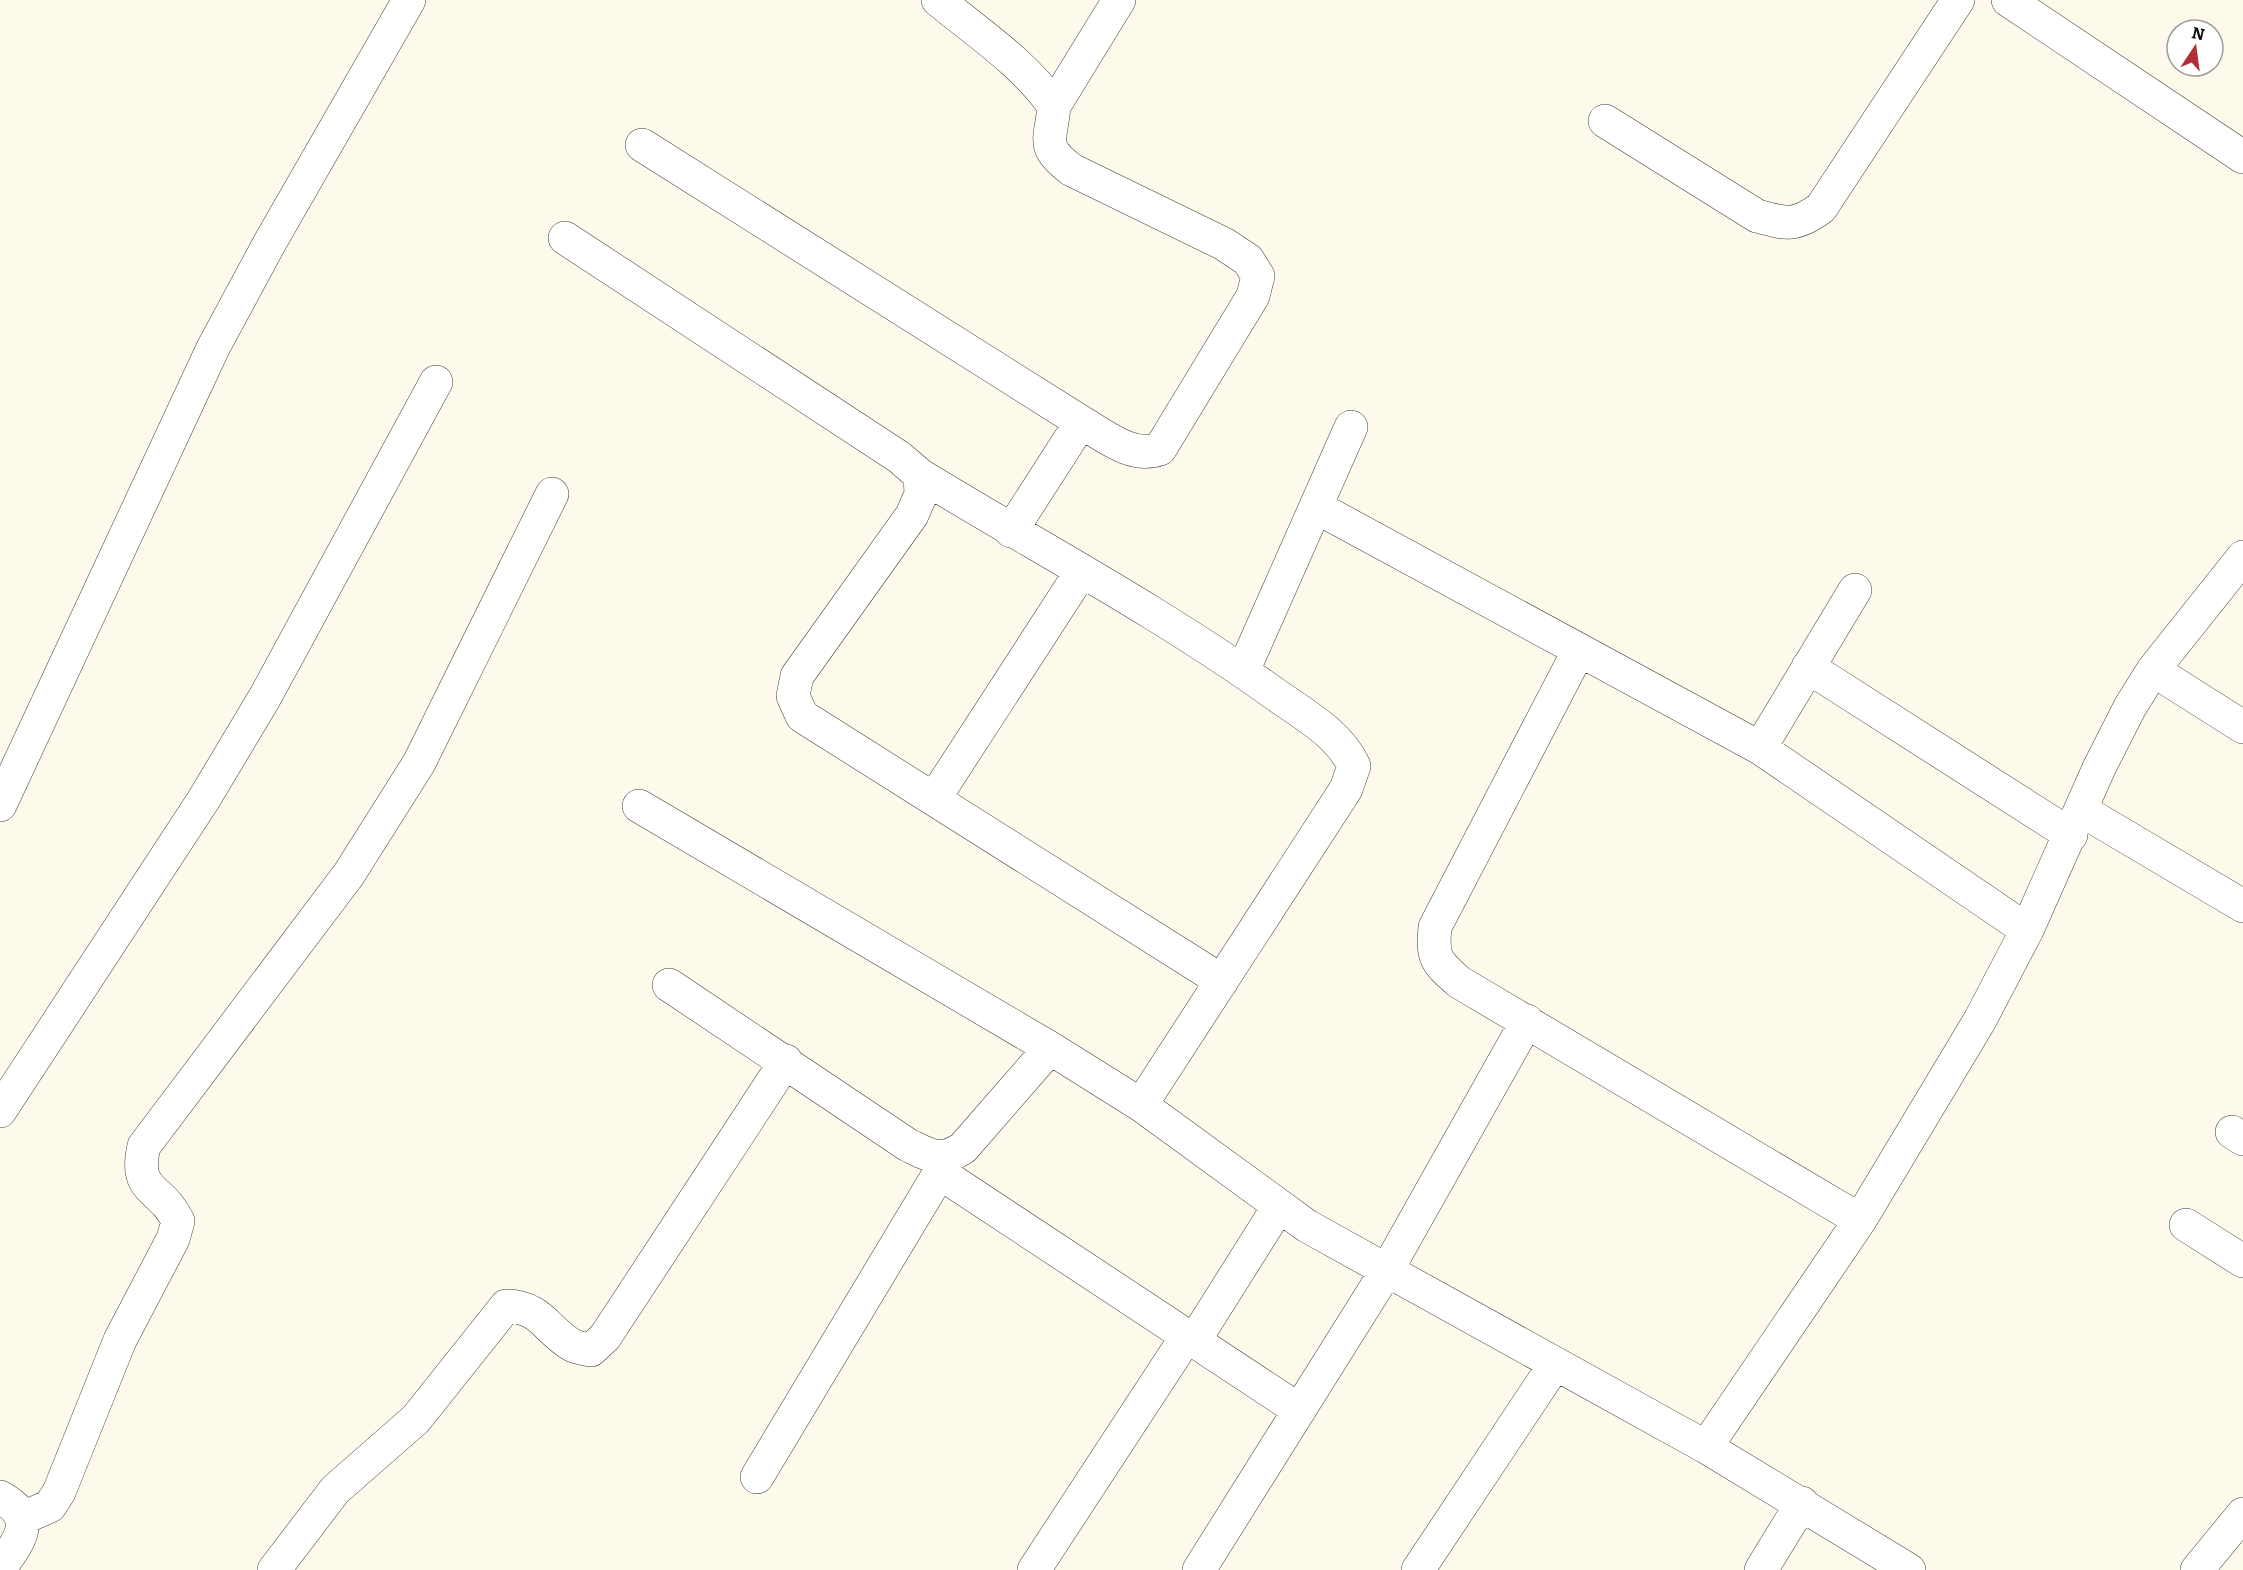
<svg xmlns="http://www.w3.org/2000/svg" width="2243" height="1570" viewBox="0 0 2243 1570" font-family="Bitter,serif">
<rect width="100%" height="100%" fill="#fefaeb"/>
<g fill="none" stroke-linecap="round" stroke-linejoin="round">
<g stroke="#3e3e3e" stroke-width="34">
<path id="minor" d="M2008 0 2243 157
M1054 106 1119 0
M1605 121 1757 216C1786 224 1795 227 1821 208L1958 0
M642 145 1081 422C1105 436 1132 459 1160 449L1253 296 1258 276 1248 260 1224 244 1072 170C1040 146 1051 141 1054 106 1024 63 978 33 938 0
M565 238 899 457 920 475 921 494 912 515 797 676 793 696 802 716 1222 981
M920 475C1038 547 1162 613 1275 694 1304 715 1339 733 1354 766L1346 789 1141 1105
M1316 507 1760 748 2027 930
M1011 531 1081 422
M1579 650 1435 927C1432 958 1436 962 1459 982L1860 1220
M1808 667 2071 835
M2153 670 2243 727
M1243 671 1351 427
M1760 748 1855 590
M934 799 1081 572
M0 805 213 348 269 244 409 0
M639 806 1050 1048 1141 1105 1307 1226 1706 1447 1909 1570
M2081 810 2243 906
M669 985 908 1145C931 1156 940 1163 963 1148L1050 1048
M0 1111 204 799 265 697 436 382
M2232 1132 2243 1139
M940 1173 1299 1410
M2186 1225 2243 1261
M1194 1341 1279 1206
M1706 1447 1860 1220 1980 1020 2027 930 2099 768 2130 707 2153 670 2243 557
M757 1477 949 1157
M0 1497C39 1518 19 1541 0 1568
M23 1518 50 1506 59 1492 120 1340 173 1239 178 1221C161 1185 133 1194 144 1146L349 874 419 763 552 494
M274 1570 335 1490 416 1419 506 1306C542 1307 546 1330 572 1345 577 1348 585 1349 591 1350L605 1337 786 1061
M1034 1570 1187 1336
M1199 1570 1387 1270 1527 1021
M1418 1570 1555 1364
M1761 1570 1802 1503
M2197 1570 2243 1514"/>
</g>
<use href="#minor" stroke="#fff" stroke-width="33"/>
</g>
<g transform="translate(2195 48) rotate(13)"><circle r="28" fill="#ffffff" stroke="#9d9d9d" stroke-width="1.5"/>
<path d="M0-4.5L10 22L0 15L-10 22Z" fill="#b12e36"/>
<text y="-9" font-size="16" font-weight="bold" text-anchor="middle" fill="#0b0b0b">N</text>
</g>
</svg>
